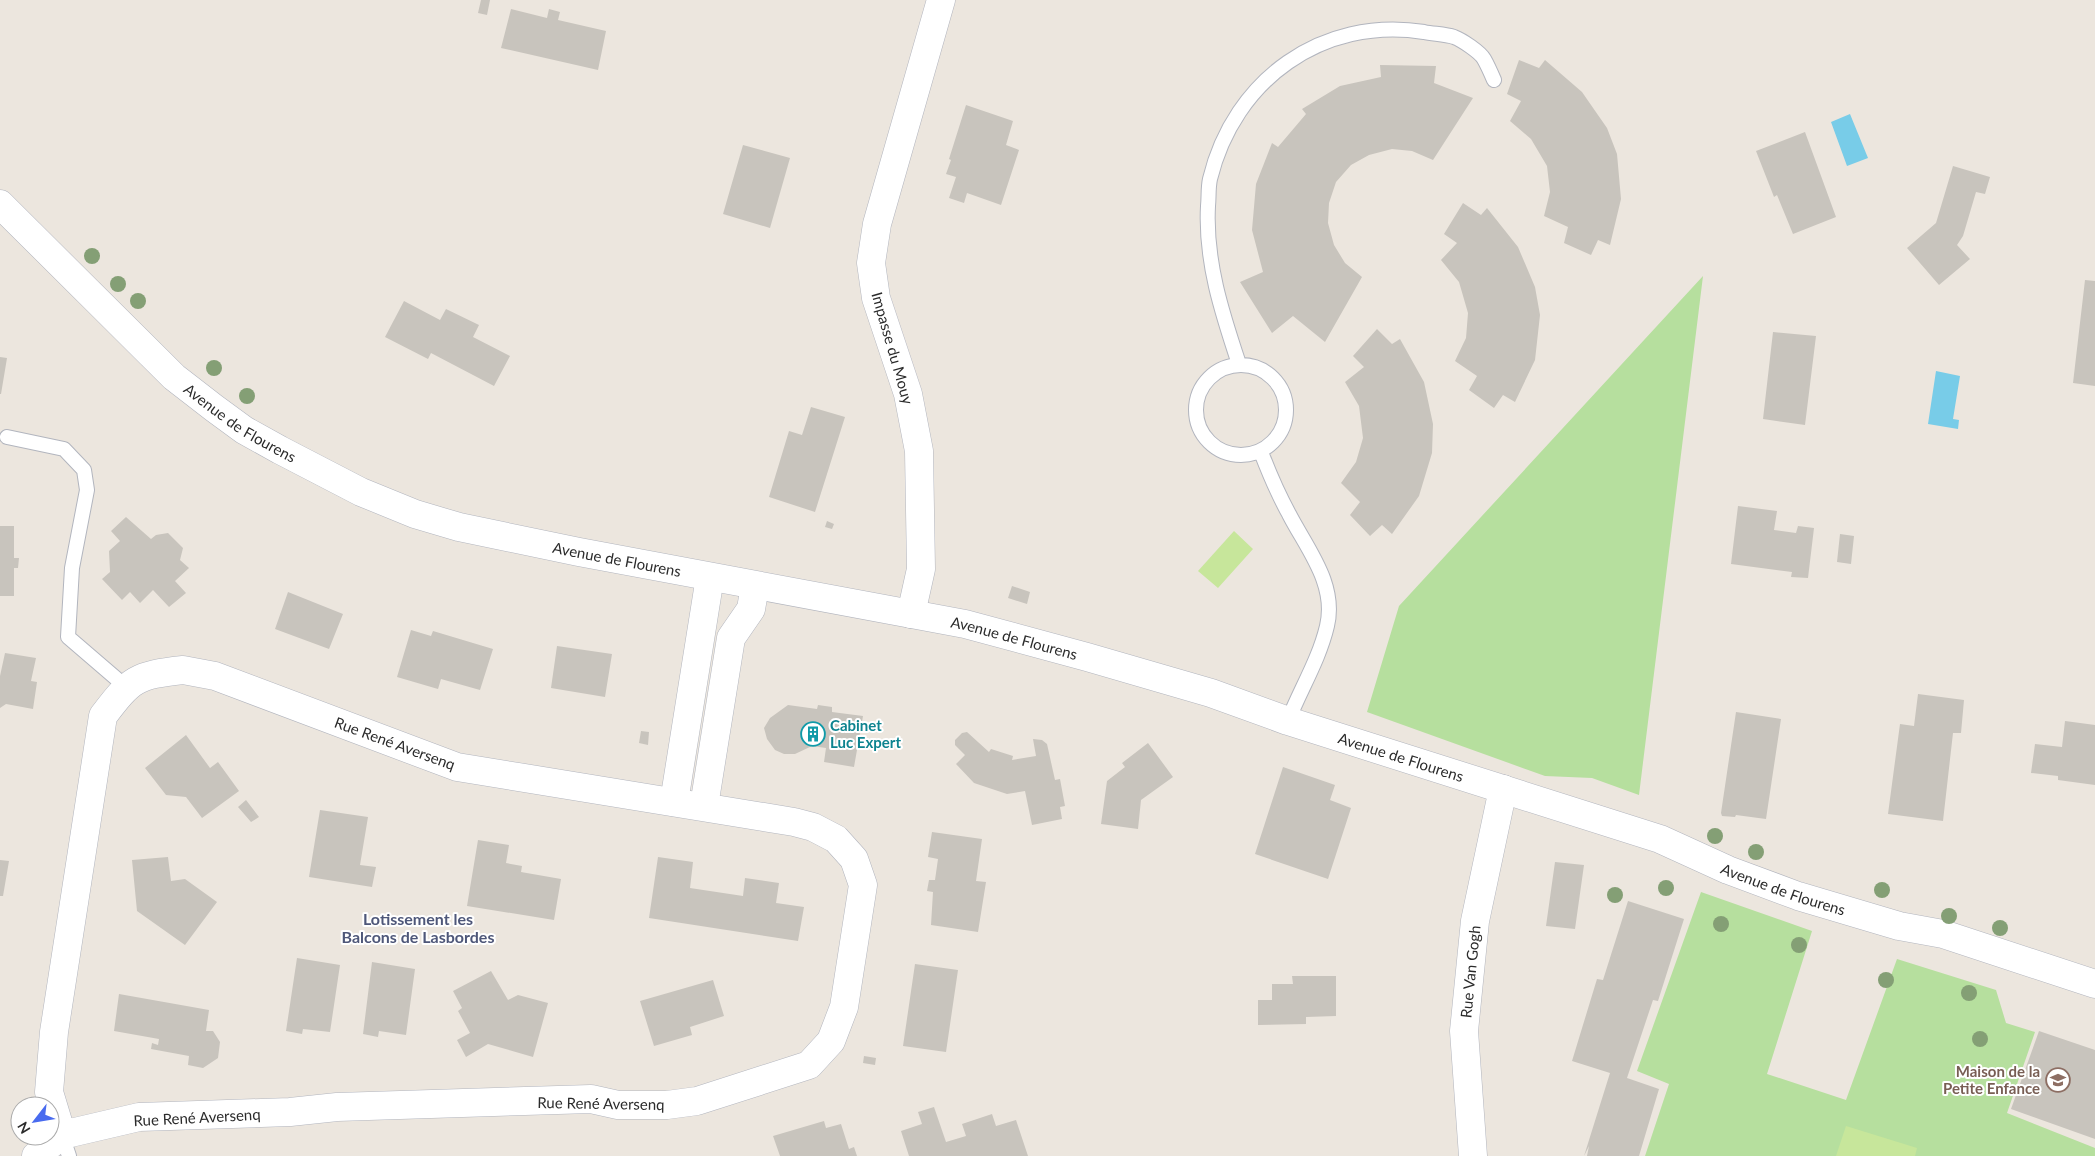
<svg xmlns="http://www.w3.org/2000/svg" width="2095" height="1156" viewBox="0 0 2095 1156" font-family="Lato,sans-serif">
<rect width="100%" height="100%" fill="#ece6de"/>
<path fill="#b6df9e" d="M1703 276 1639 795 1592 778 1545 776 1367 712 1399 606Z
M1701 892 1812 931 1767 1074 1846 1100 1897 959 1996 990 2006 1023 2035 1032 2007 1113 2095 1148V1156H1645L1669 1084 1637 1071Z"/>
<path fill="#c7e69b" d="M1234 531 1253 549 1218 588 1198 571Z
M1846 1126 1917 1148 1915 1156H1836Z"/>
<path fill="#78cce8" d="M1850 114 1868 158 1847 166 1831 122Z
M1936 371 1960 376 1953 419 1959 420 1958 429 1928 424Z"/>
<path fill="#c8c4bd" d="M481 0H490L487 15 478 13Z
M511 9 547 18 549 9 560 12 558 20 606 31 598 70 501 48Z
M1519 60 1539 68 1545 60 1582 92 1607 128 1617 154 1621 199 1610 245 1598 240 1591 255 1564 243 1568 227 1544 216 1550 192 1547 166 1531 139 1510 121 1521 101 1507 94Z
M1380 65 1436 66 1434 83 1473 98 1433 160 1412 151 1392 149 1369 155 1351 165 1336 182 1329 203 1328 223 1334 245 1345 263 1362 277 1325 342 1293 316 1272 333 1240 282 1263 272 1252 230 1256 184 1272 143 1278 147 1306 114 1302 109 1340 86 1381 77Z
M966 105 1013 121 1006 145 1019 150 1001 205 967 193 964 203 949 198 956 177 946 174 951 160 949 159Z
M1805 132 1836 217 1793 234 1777 195 1774 197 1756 151Z
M743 145 790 158 770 228 723 214Z
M1953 166 1990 177 1985 194 1976 192 1963 236 1957 245 1970 259 1939 285 1907 248 1936 223Z
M1463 203 1481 215 1487 208 1518 247 1535 287 1540 315 1535 360 1515 402 1503 395 1494 408 1469 390 1477 376 1455 361 1466 338 1468 313 1459 282 1441 260 1457 243 1444 234Z
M2085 280 2095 281V386L2073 383Z
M404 301 440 320 446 309 479 325 473 337 510 356 494 386 431 353 428 359 385 337Z
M1377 329 1392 344 1400 339 1424 382 1433 424 1432 453 1419 496 1392 534 1382 525 1370 536 1350 515 1360 502 1341 483 1356 462 1363 438 1359 406 1345 382 1364 367 1353 356Z
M1773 332 1816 336 1805 425 1763 419Z
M0 357 7 358 1 394H0Z
M811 407 845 417 815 512 769 497 789 431 802 435Z
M1738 506 1777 511 1774 530 1796 533 1798 526 1814 528 1808 578 1791 577 1792 572 1731 564Z
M126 517 151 539 156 535 168 533 183 548 180 560 189 568 175 581 186 593 169 607 153 590 140 603 130 592 122 600 102 579 110 572 109 551 120 541 111 531Z
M827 521 834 524 832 529 825 527Z
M0 526H14V558H19L18 568H14V596H0Z
M1840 534 1854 536 1851 564 1837 562Z
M1012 586 1030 592 1027 604 1008 598Z
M288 592 343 614 329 649 275 629Z
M411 630 431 636 433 631 493 649 480 690 441 679 438 689 397 677Z
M557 646 612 654 605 697 551 688Z
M5 653 36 658 31 681 37 682 33 709 6 704 0 708V676Z
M1918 694 1964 700 1961 733H1953L1943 821 1888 814 1900 724 1914 726Z
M788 705 817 709 818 705 832 707V712L863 716 854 767 824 762 826 748 812 746 795 754H784L775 750 767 739 764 728 770 718Z
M1736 712 1781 719 1766 819 1736 815 1735 817 1722 816 1721 813Z
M2065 721 2095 725V785L2058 780V776L2031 773 2035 744 2062 747Z
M641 731 649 732 648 745 639 743Z
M967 732 989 752 991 749 1013 756 1012 760 1036 756 1033 739 1042 740 1047 744 1055 780 1060 779 1065 806 1060 807 1062 819 1032 825 1025 791 1007 794 974 783 956 764 965 755 955 745V740L962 733Z
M186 735 210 768 218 762 239 791 202 818 186 797 166 795 145 768Z
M1148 743 1173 777 1141 800 1138 829 1101 824 1107 781 1125 767 1122 763Z
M1283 767 1335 785 1330 800 1351 808 1328 879 1255 854Z
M246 800 259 817 251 822 238 807Z
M320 810 368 817 360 865 376 867 372 887 309 877Z
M932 832 982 839 976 881 986 882 978 932 931 925 933 892 927 891 929 880H935L938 859 928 857Z
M478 840 509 845 506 863 522 866 521 872 561 879 554 920 467 906Z
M168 857 171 881 185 879 217 902 185 945 137 911 132 860Z
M658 857 693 862 690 888 743 896 745 878 779 883 776 903 804 907 798 941 649 918Z
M0 860 9 861 3 896H0Z
M1555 862 1584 865 1575 929 1546 926Z
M1628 901 1684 919 1658 1001 1653 1000 1627 1078 1659 1089 1639 1156H1587L1589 1146 1584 1156 1610 1073 1572 1061 1597 979 1603 980Z
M297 958 340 965 330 1032 303 1029 302 1034 286 1031Z
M372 962 415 969 406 1035 379 1031 378 1037 363 1034Z
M915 964 958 970 946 1052 903 1046Z
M491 971 508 1000 518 995 548 1003 533 1057 488 1044 466 1057 457 1040 470 1033 458 1011 462 1008 453 991Z
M1292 976H1336V1016L1306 1017V1024L1258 1025V1000H1272V984H1293Z
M713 980 724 1016 690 1027 692 1035 654 1046 640 1001Z
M119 994 209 1010 206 1031H213L220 1042 218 1058 203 1068 188 1065 189 1056 151 1049 152 1043 158 1045 159 1039 114 1031Z
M2039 1031 2095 1050V1139L2011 1109Z
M864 1056 876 1058 875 1065 863 1063Z
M934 1107 946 1142 966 1136 962 1124 992 1114 996 1126 1016 1120 1028 1156H909L901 1131 922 1124 918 1112Z
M824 1121 826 1128 841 1124 849 1149 854 1147 857 1156H780L773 1136Z"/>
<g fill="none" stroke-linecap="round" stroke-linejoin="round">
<g stroke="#b2b5be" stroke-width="16">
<path id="service" d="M1239 364C1222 313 1205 261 1208 206 1209 197 1208 188 1210 179 1234 80 1322 16 1424 32 1433 34 1445 34 1454 37 1462 40 1480 52 1484 59 1488 66 1491 73 1494 80
M1196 410a45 45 0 1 1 90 0a45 45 0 1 1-90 0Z
M7 437 64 449 84 470 87 490 72 568 68 637 125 686
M1261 452C1269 473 1278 494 1289 514 1307 549 1337 584 1327 626 1319 660 1300 690 1288 721
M62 1135 69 1156"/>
</g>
<g stroke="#b2b5be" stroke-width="29">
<g id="minor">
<path d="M911 614 921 569 919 451 908 394 876 298 871 263 877 224 941 0"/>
<path d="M183 670 215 676 457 767 794 822 813 827 836 839 854 859 863 885 844 1007 831 1041 809 1065 697 1101 667 1105H618L591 1099 337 1107 290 1112 139 1117 62 1135 49 1092 54 1032 103 716C131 679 136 675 183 670Z"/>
<path d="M674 802 710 577"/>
<path d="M704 806 731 638 751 609 755 586"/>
<path d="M36 1156 62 1135"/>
<path id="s1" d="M1473 1156 1464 1031 1475 921 1503 789"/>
</g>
</g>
<g stroke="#b2b5be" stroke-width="29">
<g id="tertiary">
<path id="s2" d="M0 204 174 377 214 408 244 430 280 450 361 492 415 514 459 527 579 552 965 624 1087 657 1211 693 1288 721 1660 839 1728 870 1798 896 1899 926 1943 934 2095 984"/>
</g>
</g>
<use href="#service" stroke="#fff" stroke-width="14"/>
<use href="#minor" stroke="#fff" stroke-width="28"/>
<use href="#tertiary" stroke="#fff" stroke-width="28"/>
</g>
<g fill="#849f75">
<circle cx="92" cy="256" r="8"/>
<circle cx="118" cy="284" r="8"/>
<circle cx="138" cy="301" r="8"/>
<circle cx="214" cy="368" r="8"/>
<circle cx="247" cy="396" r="8"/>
<circle cx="1715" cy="836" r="8"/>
<circle cx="1756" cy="852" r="8"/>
<circle cx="1666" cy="888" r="8"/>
<circle cx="1882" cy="890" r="8"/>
<circle cx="1615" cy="895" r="8"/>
<circle cx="1949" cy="916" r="8"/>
<circle cx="1721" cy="924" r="8"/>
<circle cx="2000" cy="928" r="8"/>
<circle cx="1799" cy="945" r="8"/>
<circle cx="1886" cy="980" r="8"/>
<circle cx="1969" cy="993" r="8"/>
<circle cx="1980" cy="1039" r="8"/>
</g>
<defs>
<g id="building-ring" transform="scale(1.25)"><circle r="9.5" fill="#fff" stroke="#0f9aa8" stroke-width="1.5"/><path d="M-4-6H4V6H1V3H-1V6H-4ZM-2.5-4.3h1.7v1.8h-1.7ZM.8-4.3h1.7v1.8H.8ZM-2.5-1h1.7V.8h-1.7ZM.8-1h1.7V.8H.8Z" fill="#0f9aa8"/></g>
<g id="school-ring" transform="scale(1.25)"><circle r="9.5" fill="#fff" stroke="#8d6e63" stroke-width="1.5"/><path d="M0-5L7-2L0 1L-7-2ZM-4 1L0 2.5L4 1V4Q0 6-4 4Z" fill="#8d6e63"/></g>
</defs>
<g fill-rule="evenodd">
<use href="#building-ring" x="813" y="734"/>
<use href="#school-ring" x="2058" y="1080"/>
</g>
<g text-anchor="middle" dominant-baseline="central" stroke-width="4" stroke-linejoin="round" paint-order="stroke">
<g font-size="15" fill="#2b2b2b" stroke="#fff">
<text transform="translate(893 348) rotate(74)">Impasse du Mouy</text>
<text stroke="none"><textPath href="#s2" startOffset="326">Avenue de Flourens</textPath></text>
<text stroke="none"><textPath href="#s2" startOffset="731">Avenue de Flourens</textPath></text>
<text stroke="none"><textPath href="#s2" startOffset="1136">Avenue de Flourens</textPath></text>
<text transform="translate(395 743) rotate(20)">Rue René Aversenq</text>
<text stroke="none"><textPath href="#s2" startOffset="1541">Avenue de Flourens</textPath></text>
<text stroke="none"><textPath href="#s2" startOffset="1946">Avenue de Flourens</textPath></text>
<text stroke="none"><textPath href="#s1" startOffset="185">Rue Van Gogh</textPath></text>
<text transform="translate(601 1103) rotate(1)">Rue René Aversenq</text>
<text transform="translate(197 1117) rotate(-3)">Rue René Aversenq</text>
</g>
<g font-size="15" font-weight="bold" fill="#0d838f" stroke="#fff" text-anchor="start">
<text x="830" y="725">Cabinet<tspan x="830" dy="17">Luc Expert</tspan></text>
</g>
<g font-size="15" font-weight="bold" fill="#785e54" stroke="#fff" text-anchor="end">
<text x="2040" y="1071">Maison de la<tspan x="2040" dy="17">Petite Enfance</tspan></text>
</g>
<g font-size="16" font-weight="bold" fill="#4e5779" stroke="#fff">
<text x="418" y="918">Lotissement les<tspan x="418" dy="18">Balcons de Lasbordes</tspan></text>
</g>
</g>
<g transform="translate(35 1121) rotate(239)"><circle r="24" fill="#ffffff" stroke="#aaaaaa"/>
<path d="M0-4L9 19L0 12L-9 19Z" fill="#496bef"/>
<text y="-8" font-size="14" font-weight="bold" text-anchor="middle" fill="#2b2b2b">N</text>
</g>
</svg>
